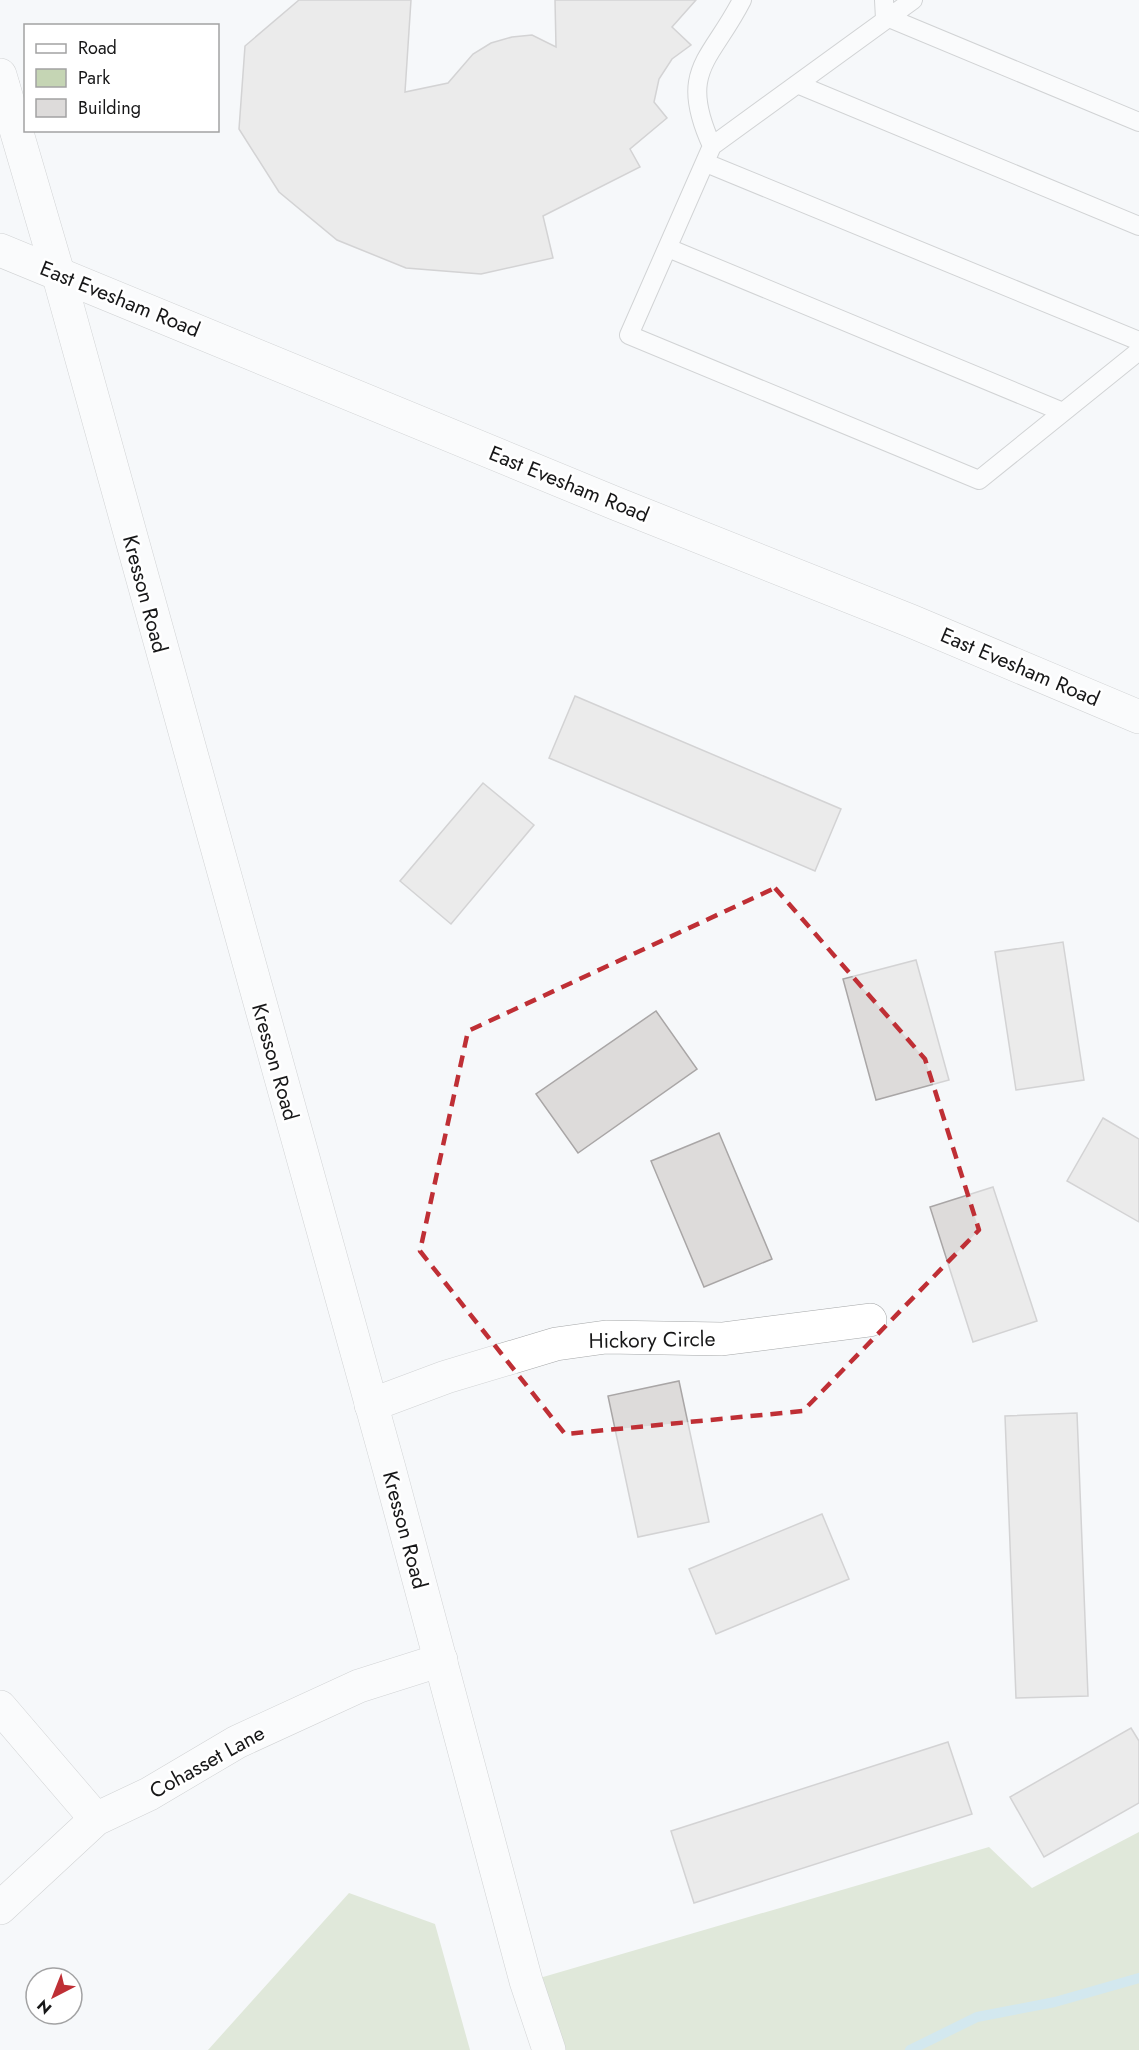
<svg xmlns="http://www.w3.org/2000/svg" width="1139" height="2050" viewBox="0 0 1139 2050" font-family="Jost,sans-serif">
<rect width="100%" height="100%" fill="#f6f8fa"/>
<path fill="#c5d5b4" d="M1139 1832V2050H549L526 1982 989 1847 1032 1888Z
M349 1893 435 1924 470 2050H208Z"/>
<g fill="none" stroke-linecap="round" stroke-linejoin="round">
<path stroke="#a8d5e2" stroke-width="10" d="M910 2050 977 2017 1055 2002 1139 1978"/>
</g>
<path fill="#dddbda" stroke="#a9a6a6" stroke-width="1.5" d="M299 0H411L405 92 448 83 473 54 491 43 512 37 532 35 556 47 555 0H696L672 27 691 45 672 59 659 79 654 102 667 118 630 149 640 167 543 216 553 258 481 274 406 268 337 240 279 192 239 129 245 46Z
M575 696 841 809 815 871 549 758Z
M483 783 534 825 451 924 400 881Z
M1063 942 1084 1080 1016 1090 995 952Z
M916 960 949 1080 876 1100 843 979Z
M656 1011 697 1069 578 1153 536 1094Z
M1103 1118 1139 1139V1222L1067 1181Z
M719 1133 772 1259 704 1287 651 1161Z
M993 1187 1037 1321 973 1342 930 1207Z
M679 1381 709 1522 638 1537 608 1396Z
M1077 1413 1088 1696 1016 1698 1005 1416Z
M822 1514 849 1579 716 1634 689 1569Z
M1131 1728 1139 1741V1803L1044 1857 1010 1797Z
M948 1742 972 1814 694 1903 671 1831Z"/>
<g fill="none" stroke-linecap="round" stroke-linejoin="round">
<g stroke="#a5a7a8" stroke-width="20">
<path id="lane" d="M884 0 885 19 889 18 1139 122
M913 0 712 146 629 335 979 480 1139 351
M797 84 1139 226
M712 146C677 70 711 61 742 0
M706 163 1139 341
M668 248 1063 412"/>
</g>
<g stroke="#a5a7a8" stroke-width="34">
<path id="street" d="M371 1405 446 1377 556 1344 606 1337 722 1339 870 1320
M0 1707 96 1819
M0 1908 96 1819 149 1794 237 1742 359 1686 441 1660"/>
</g>
<g stroke="#a5a7a8" stroke-width="34">
<path id="secondary" d="M0 75 58 273 389 1468 526 1981 549 2050"/>
</g>
<g stroke="#a5a7a8" stroke-width="34">
<path id="primary" d="M0 96 3 86
M0 250 617 504 911 621 1139 717"/>
</g>
<use href="#lane" stroke="#fff" stroke-width="18"/>
<use href="#street" stroke="#fff" stroke-width="33"/>
<use href="#secondary" stroke="#fff" stroke-width="33"/>
<use href="#primary" stroke="#fff" stroke-width="33"/>
</g>
<path d="M0 0H1139V2050H0ZM775 888 925 1059 979 1230 803 1411 565 1434 420 1251 468 1031Z" fill="#f6f8fa" fill-opacity=".55" fill-rule="evenodd"/>
<path fill="none" stroke="#bf2f35" stroke-width="4.5" stroke-dasharray="12 8" stroke-linejoin="round" d="M775 888 925 1059 979 1230 803 1411 565 1434 420 1251 468 1031Z"/>
<g text-anchor="middle" dominant-baseline="central" stroke-width="5" stroke-linejoin="round" paint-order="stroke">
<g font-size="21" fill="#171718" stroke="#fff">
<text transform="translate(120 299) rotate(22)">East Evesham Road</text>
<text transform="translate(569 484) rotate(22)">East Evesham Road</text>
<text transform="translate(145 594) rotate(75)">Kresson Road</text>
<text transform="translate(1020 667) rotate(23)">East Evesham Road</text>
<text transform="translate(275 1062) rotate(74)">Kresson Road</text>
<text transform="translate(652 1340) rotate(-1)">Hickory Circle</text>
<text transform="translate(405 1530) rotate(75)">Kresson Road</text>
<text transform="translate(207 1762) rotate(-29)">Cohasset Lane</text>
</g>
</g>
<rect x="24" y="24" width="195" height="108" fill="#ffffff" stroke="#a2a2a3" stroke-width="1.5"/>
<rect x="36" y="44" width="30" height="9" fill="#ffffff" stroke="#a2a2a3" stroke-width="1.5"/>
<text x="78" y="54" font-size="18" fill="#171718">Road</text>
<rect x="36" y="69" width="30" height="18" fill="#c5d5b4" stroke="#a2a2a3" stroke-width="1.5"/>
<text x="78" y="84" font-size="18" fill="#171718">Park</text>
<rect x="36" y="99" width="30" height="18" fill="#dddbda" stroke="#a2a2a3" stroke-width="1.5"/>
<text x="78" y="114" font-size="18" fill="#171718">Building</text>
<g transform="translate(54 1996) rotate(222)"><circle r="28" fill="#ffffff" stroke="#a2a2a3" stroke-width="1.5"/>
<path d="M0-4.5L10 22L0 15L-10 22Z" fill="#bf2f35"/>
<text y="-9" font-size="16" font-weight="bold" text-anchor="middle" fill="#171718">N</text>
</g>
</svg>
